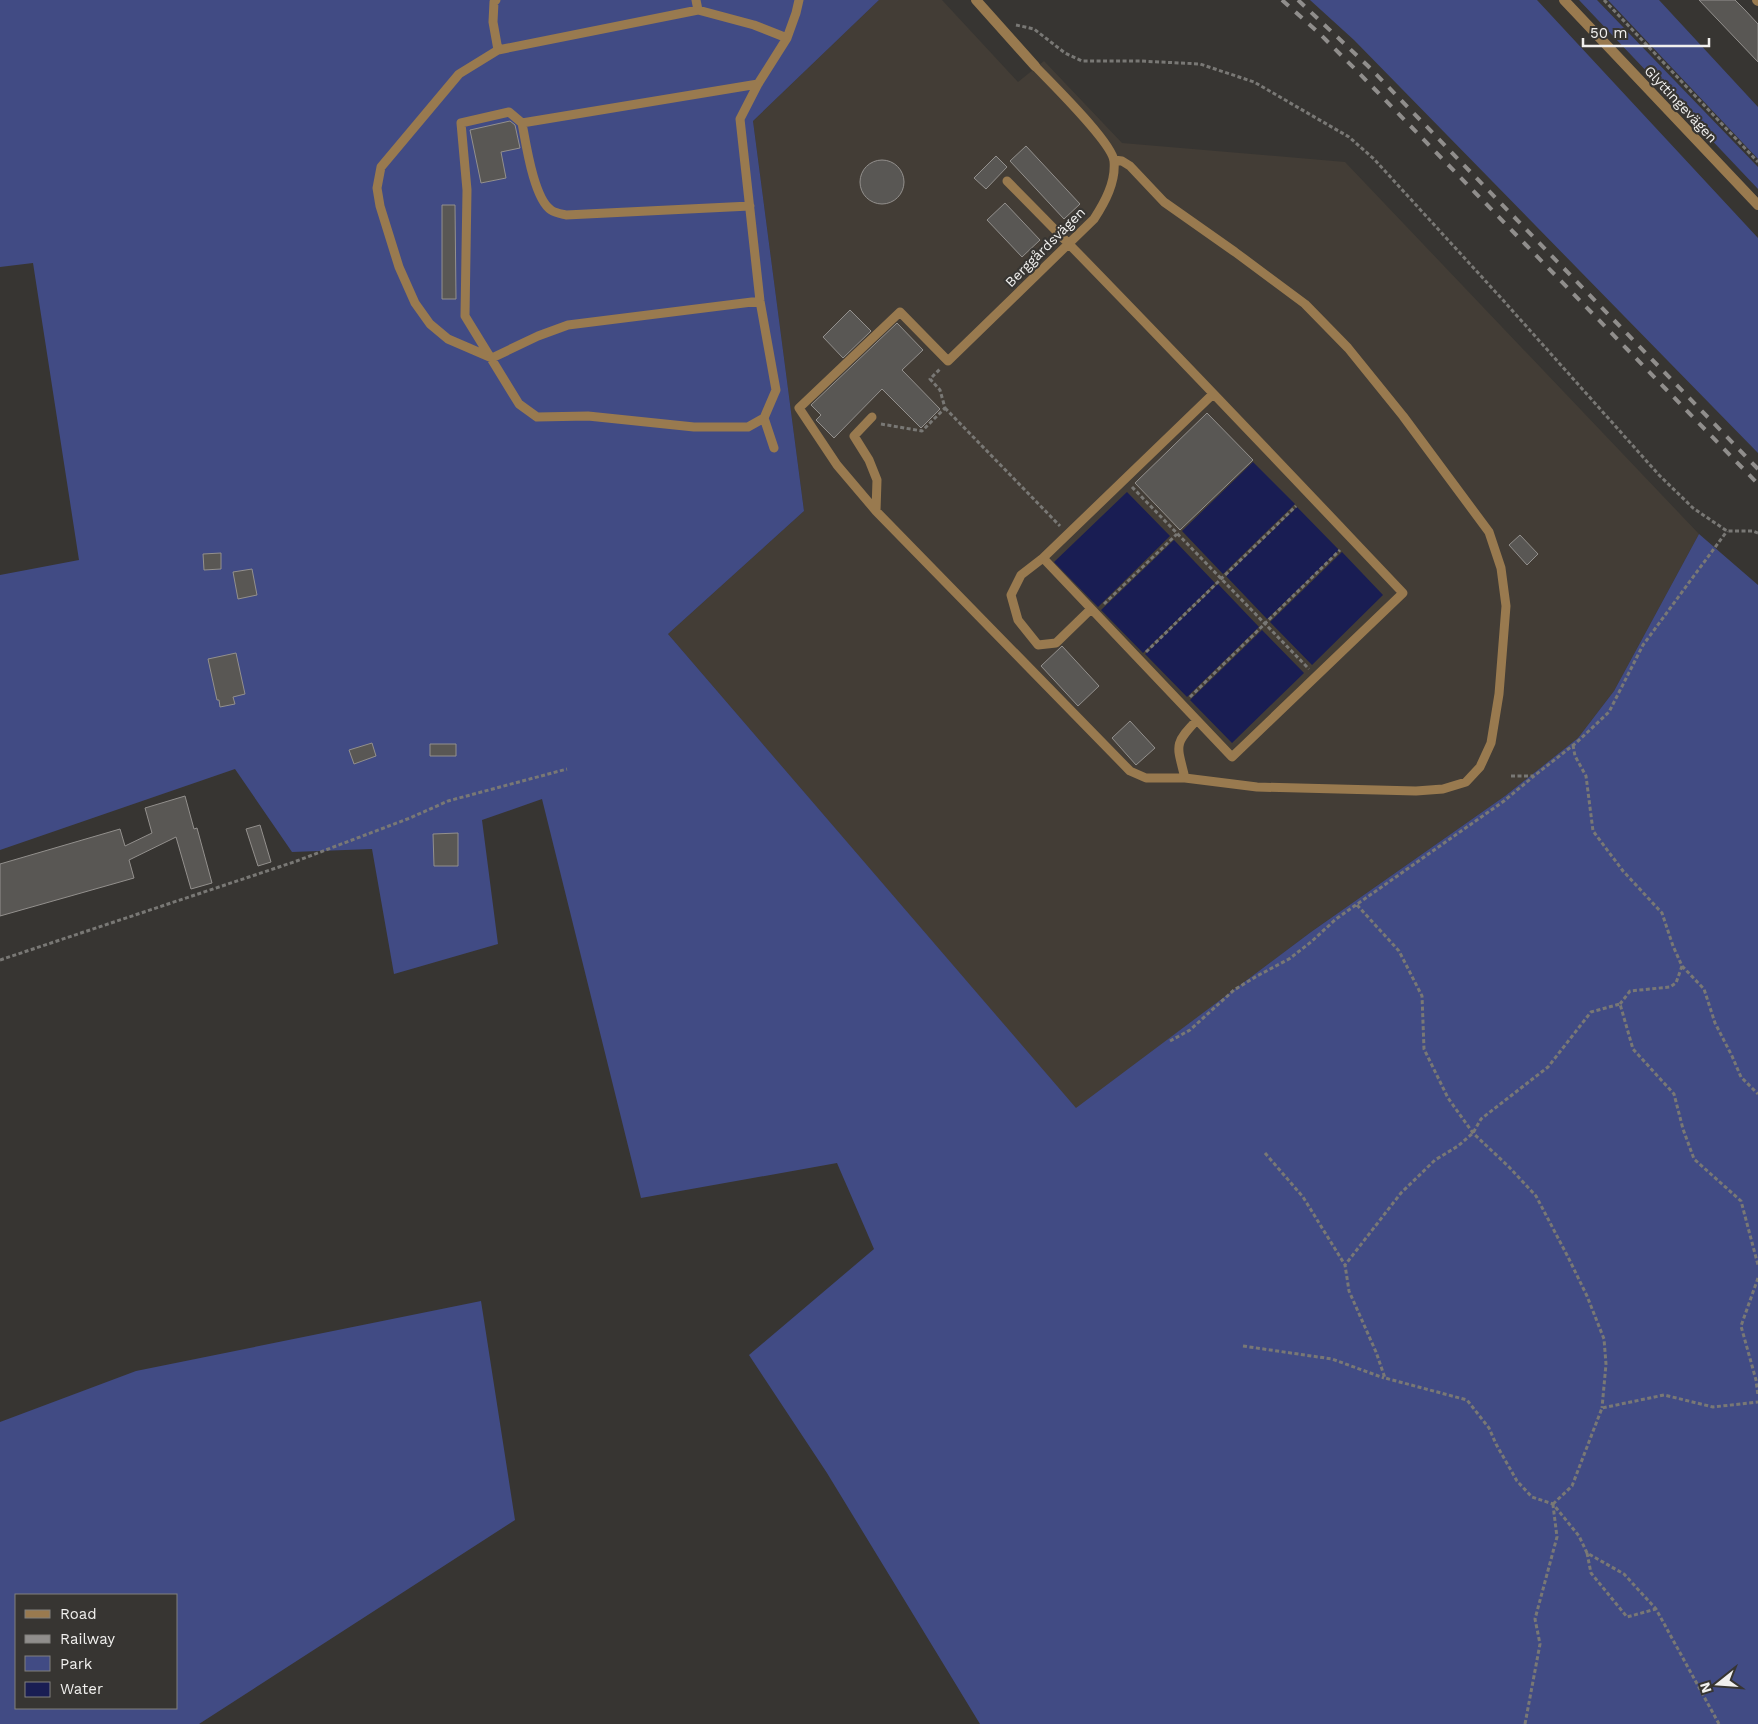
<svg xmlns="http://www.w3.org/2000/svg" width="1758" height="1724" viewBox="0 0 1758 1724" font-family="'Work Sans',sans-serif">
<rect width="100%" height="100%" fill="#373532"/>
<path fill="#433d36" d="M879 0H942L1018 82 1044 61 1122 143 1345 162 1699 534 1614 691 1578 738 1505 796 1311 932 1076 1109 668 634 804 511 753 121Z"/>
<path fill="#414b84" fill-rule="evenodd" d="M0 0H879L753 121 804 511 668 634 1076 1108 1311 932 1505 796 1578 738 1614 691 1699 534 1758 585V1724H980L827 1473 749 1355 874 1249 837 1163 641 1198 542 799 482 820 498 944 394 974 372 849 292 852 235 769 0 850V575L79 560 33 263 0 267Z
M1310 0H1537L1758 238V453L1354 40Z
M1579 0H1597L1758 167V189Z
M1608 0H1659L1758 107V159Z
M481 1301 515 1520 199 1724H0V1422L136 1371ZM16 1595H176V1708H16Z"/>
<path fill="#191d53" d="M1253 462 1295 504 1223 574 1182 531Z
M1127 492 1170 536 1098 607 1054 562Z
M1297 507 1339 550 1267 619 1226 576Z
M1174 540 1215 583 1143 653 1101 610Z
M1342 552 1383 595 1312 665 1270 622Z
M1218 584 1259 627 1187 697 1145 654Z
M1262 630 1304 673 1232 743 1190 700Z"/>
<path fill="#595754" stroke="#93908d" d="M1699 0H1735L1745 10 1758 24V62Z
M510 121 515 125 520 148 501 152 506 178 481 183 470 130Z
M1026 146 1080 204 1064 219 1010 161Z
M996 156 1007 167 986 189 974 178Z
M860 182a22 22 0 1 1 44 0a22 22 0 1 1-44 0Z
M1005 203 1040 240 1022 257 987 220Z
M442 205H455L456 299H442Z
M850 310 871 331 843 358 823 337Z
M897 323 923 350 902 370 940 409 921 428 882 389 834 438 816 420 821 415 811 405Z
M1207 413 1253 460 1180 530 1135 483Z
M1520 535 1538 554 1527 565 1509 545Z
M221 553V569L204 570 203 554Z
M252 569 257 595 238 599 233 572Z
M1062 646 1099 686 1078 706 1041 666Z
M236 653 245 694 233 697 235 704 220 707 219 700H217L208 659Z
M1130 721 1155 748 1136 765 1112 738Z
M372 743 376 756 354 764 349 750Z
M430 744H456V756H430Z
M185 796 194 829 197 828 212 883 191 889 176 837 129 860 134 878 0 916V864L120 829 125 846 152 833 145 808Z
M260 825 271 862 258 866 246 829Z
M458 833V866H434L433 834Z"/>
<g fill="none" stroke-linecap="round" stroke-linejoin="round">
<path stroke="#797875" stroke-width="3" stroke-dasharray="4 2.5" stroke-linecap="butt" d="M1604 0 1758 162
M1016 25 1034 29 1065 53 1082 61H1140L1200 64 1254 82 1349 137 1374 159 1502 299 1659 475 1693 508 1727 531H1753L1758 533
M945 408 1060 526
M881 424 922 431 945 408 940 390 930 379 941 368
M1132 487 1309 669
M1104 604 1177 534
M1146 652 1296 506
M1190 697 1340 550
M1573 745 1575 756 1586 776 1593 831 1623 871 1662 913 1673 946 1682 966 1676 983 1670 987 1630 991 1620 1004
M1511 776H1534L1576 743 1609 712 1643 645 1727 531
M1357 905 1399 951 1422 996 1424 1049 1448 1098 1473 1133 1509 1167 1536 1196 1568 1257 1587 1296 1604 1339 1606 1364 1602 1408
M0 960 294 862 410 818 448 801 567 769
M1682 966 1704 989 1715 1023 1732 1056 1741 1077 1758 1094
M1170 1041 1190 1030 1234 990 1257 976 1289 959 1311 942 1336 919 1504 801 1534 776
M1265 1153 1303 1197 1345 1265
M1758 1278 1741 1326 1756 1380 1758 1396
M1243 1346 1332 1359 1384 1378
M1553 1504 1572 1486 1602 1408 1664 1395 1713 1407 1758 1402
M1587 1553 1591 1573 1627 1617 1656 1609
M1525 1724 1540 1644 1535 1619 1557 1537 1553 1505
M1719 1724 1656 1609 1624 1574 1587 1553 1579 1536 1553 1504 1532 1497 1517 1481 1496 1444 1489 1428 1467 1400 1385 1378 1376 1352 1349 1291 1345 1265 1401 1193 1435 1160 1458 1146 1473 1133 1481 1119 1548 1067 1591 1012 1620 1004 1633 1049 1674 1094 1683 1129 1694 1159 1741 1201 1758 1265"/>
<path stroke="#997a4f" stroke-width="9" d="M496 0 494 2 493 22 498 50
M696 0 698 10
M1035 66C1051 83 1112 142 1114 161 1116 182 1105 202 1094 219L948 361 900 312 799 408 837 465 876 511 1130 771 1146 778H1185
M758 84 522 123 509 112 461 123 467 190 465 316 519 404 537 417 588 416 694 427H748L764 418 776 390 760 301 740 119 758 84 787 38 796 13 799 0
M522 123C526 144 534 199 551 210 555 213 562 214 566 215L750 206
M1114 160 1122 161 1130 166 1164 202 1235 252 1305 304 1348 348 1403 416 1489 532 1501 568 1506 606 1499 694 1491 743 1480 767 1466 782 1443 789 1416 791 1257 787 1185 778C1177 745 1173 745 1197 720
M1007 181C1141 316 1272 455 1403 593L1232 757 1043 558 1213 394
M760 301 568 325 538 336 492 358 448 339 430 324 415 303 399 267 380 206 377 188 381 167 459 74 498 50 698 10 754 25 787 38
M872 417 854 436 869 460 877 480 876 511
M764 418 774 448
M1043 558 1021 575 1011 595 1018 620 1038 645 1056 643 1091 609"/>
<path stroke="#997a4f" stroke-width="10" d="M976 0 1035 66
M1757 0 1758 1"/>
<path stroke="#997a4f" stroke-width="10" d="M1564 0 1758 205"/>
<path stroke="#908e8c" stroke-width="4" stroke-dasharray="9 9" stroke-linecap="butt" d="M1282 0 1319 33 1359 73 1758 484
M1298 0 1368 66 1758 469"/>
</g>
<g text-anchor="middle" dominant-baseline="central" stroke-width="4.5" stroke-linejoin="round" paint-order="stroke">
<g font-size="14" fill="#f1f0ee" stroke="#373532">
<text transform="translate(1681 104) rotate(47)">Glyttingevägen</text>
<text transform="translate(1045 247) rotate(-45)">Berggårdsvägen</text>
</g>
</g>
<rect x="15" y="1594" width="162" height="115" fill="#373532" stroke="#81807d"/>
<rect x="25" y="1610" width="25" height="8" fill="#997a4f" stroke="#81807d"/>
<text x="60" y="1619" font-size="15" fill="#f1f0ee">Road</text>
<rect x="25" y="1635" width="25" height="8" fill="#908e8c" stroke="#81807d"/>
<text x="60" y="1644" font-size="15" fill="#f1f0ee">Railway</text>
<rect x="25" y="1656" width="25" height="15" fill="#414b84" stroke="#81807d"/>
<text x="60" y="1669" font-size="15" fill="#f1f0ee">Park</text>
<rect x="25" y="1682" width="25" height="15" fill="#191d53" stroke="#81807d"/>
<text x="60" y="1694" font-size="15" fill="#f1f0ee">Water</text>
<g transform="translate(1718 1684) rotate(253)" stroke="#373532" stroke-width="4" paint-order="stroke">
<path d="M0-4L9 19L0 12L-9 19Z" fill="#f1f0ee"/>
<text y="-8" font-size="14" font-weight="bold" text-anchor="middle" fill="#f1f0ee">N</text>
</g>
<path d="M1583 38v8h126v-8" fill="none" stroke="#f1f0ee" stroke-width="2.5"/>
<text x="1590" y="38" font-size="15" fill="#f1f0ee" stroke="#373532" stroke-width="4" paint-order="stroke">50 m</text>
</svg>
